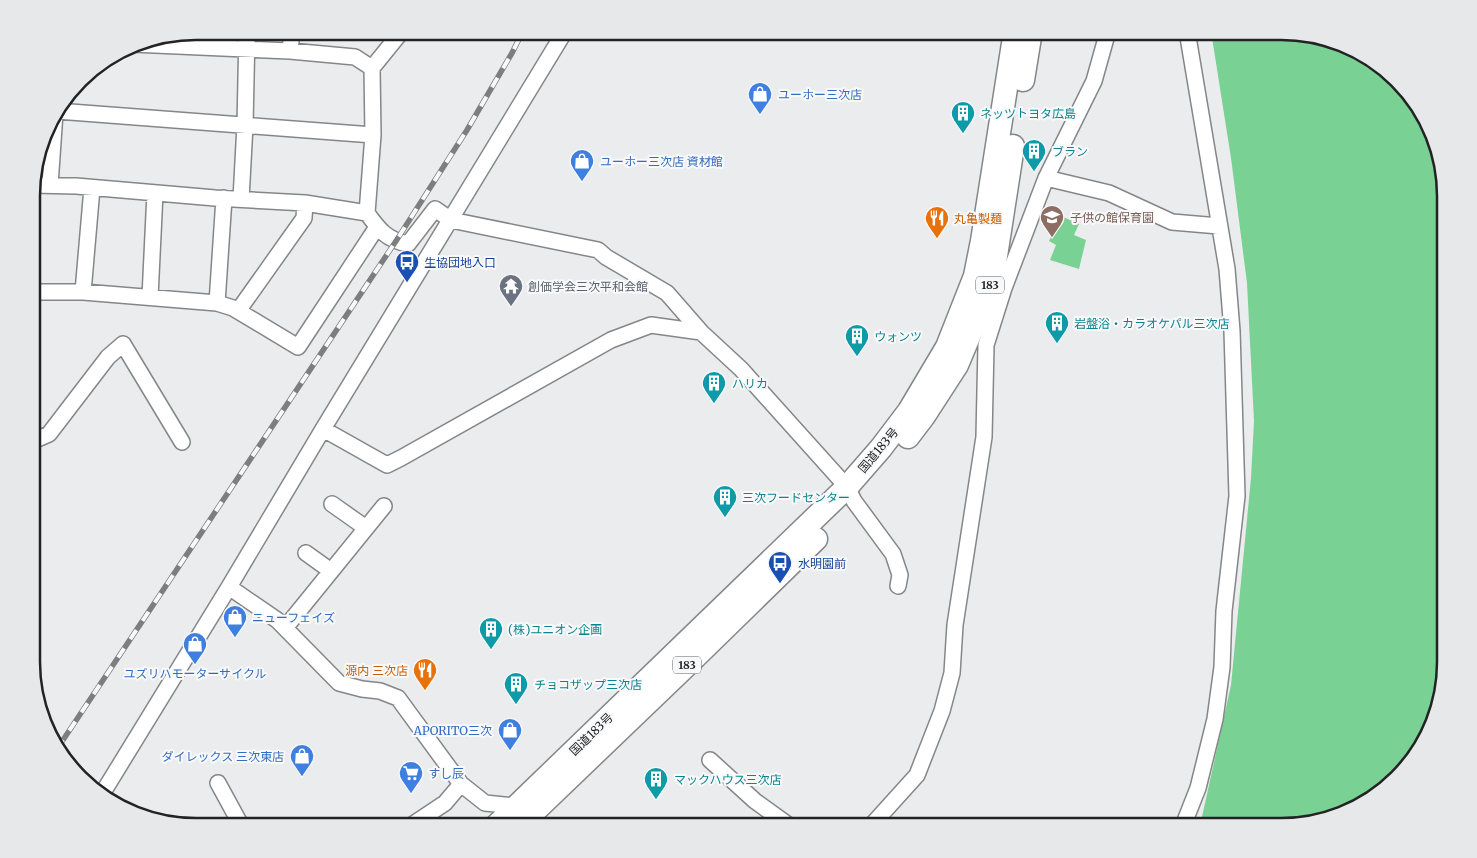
<svg xmlns="http://www.w3.org/2000/svg" width="1477" height="858" viewBox="0 0 1477 858" font-family="Merriweather,'Noto Sans JP',serif">
<rect width="100%" height="100%" fill="#ebeced"/>
<path fill="#79d194" d="M1211 31H1282L1364 53 1418 105 1445 185V673L1424 745 1364 805 1292 826H1200L1231 685 1251 478 1254 421 1247 283 1231 158Z
M1061 216 1079 224 1074 235 1086 240 1079 269 1050 260 1056 245 1049 241Z"/>
<g fill="none" stroke-linecap="round" stroke-linejoin="round">
<g stroke="#858687" stroke-width="18">
<path id="minor" d="M132 44 290 51 355 57 372 68 373 135 367 213
M290 51 292 31
M372 68 402 31
M57 111 373 135
M1046 178 1109 193 1172 222 1219 226
M33 185 76 186 215 198 305 203 367 213C379 230 387 240 408 244L435 209 451 220 598 250 606 257 667 293 701 332 741 369 847 487 854 501 893 554 900 575 898 586
M50 185 55 113
M241 199 245 125 247 31
M33 292H83L217 303 233 308 298 347 377 227
M83 292 92 188
M150 297 155 193
M217 303 224 198
M238 311 304 218 305 203
M323 429 387 465 401 458 611 340 651 325 701 332
M33 441 49 434 108 357 123 344 182 442
M332 504 366 528
M306 553 331 571
M229 587 277 620 339 683 362 689 380 691 398 698 461 784 485 803 516 806 519 810
M285 628 384 506
M710 760 755 801 787 824 786 827
M218 783 242 827
M102 794 229 587 323 429 565 31
M1183 826 1198 788 1215 719 1222 667 1224 611 1237 496 1232 331 1227 269 1187 31
M409 827 445 803 461 784
M870 827 917 775 942 711 952 673 955 625 984 437 986 345 1004 288 1046 178 1094 81 1108 31"/>
</g>
<g stroke="#858687" stroke-width="25">
<path id="highway" d="M1023 80 1031 31
M908 437 924 416 957 365 992 282 1013 146
M495 827 847 487 881 448 909 411 947 347 975 276 982 241 1015 31
M518 827 689 663 816 539"/>
</g>
<use href="#minor" stroke="#fff" stroke-width="15"/>
<use href="#highway" stroke="#fff" stroke-width="22"/>
<g stroke="#7d7e7f" stroke-width="5.5">
<path id="rail" d="M57 749 396 241 467 130 512 53 523 31"/>
</g>
<use href="#rail" stroke="#f8f9fa" stroke-width="4" stroke-dasharray="11" stroke-linecap="butt"/>
</g>
<defs>
<g id="shop-pin" transform="scale(1.25)"><path d="M0 17L-7.5 6A9.5 9.5 0 1 1 7.5 6Z" fill="#3f7fe0" stroke="#f8f9fa"/><path d="M-5-2.5h2.3a2.7 3.5 0 0 1 5.4 0H5L5.5 6h-11ZM-1.5-2.5h3a1.5 2.3 0 0 0-3 0Z" fill="#fff"/></g>
<g id="building-pin" transform="scale(1.25)"><path d="M0 17L-7.5 6A9.5 9.5 0 1 1 7.5 6Z" fill="#0f9aa8" stroke="#f8f9fa"/><path d="M-4-6H4V6H1V3H-1V6H-4ZM-2.5-4.3h1.7v1.8h-1.7ZM.8-4.3h1.7v1.8H.8ZM-2.5-1h1.7V.8h-1.7ZM.8-1h1.7V.8H.8Z" fill="#fff"/></g>
<g id="school-pin" transform="scale(1.25)"><path d="M0 17L-7.5 6A9.5 9.5 0 1 1 7.5 6Z" fill="#8d6e63" stroke="#f8f9fa"/><path d="M0-5L7-2L0 1L-7-2ZM-4 1L0 2.5L4 1V4Q0 6-4 4Z" fill="#fff"/></g>
<g id="restaurant-pin" transform="scale(1.25)"><path d="M0 17L-7.5 6A9.5 9.5 0 1 1 7.5 6Z" fill="#e8710a" stroke="#f8f9fa"/><path d="M-5-6h1v4h1v-4h1v4h1v-4h1v5L-1.5 .5V6h-2V.5L-5-1ZM5-6V6H3V1.5H1.5Q1.5-4 5-6Z" fill="#fff"/></g>
<g id="bus-pin" transform="scale(1.25)"><path d="M0 17L-7.5 6A9.5 9.5 0 1 1 7.5 6Z" fill="#1a4fb4" stroke="#f8f9fa"/><path d="M-5-6H5V4H4V6H2V4H-2V6H-4V4H-5ZM-3.5-4V0h7V-4ZM-3.5 1.2v1.5H-2V1.2ZM2 1.2v1.5H3.5V1.2Z" fill="#fff"/></g>
<g id="temple-pin" transform="scale(1.25)"><path d="M0 17L-7.5 6A9.5 9.5 0 1 1 7.5 6Z" fill="#6b7280" stroke="#f8f9fa"/><path d="M0-6L5-2H3V0L6.5 2.5H4V6H1.5V3h-3V6H-4V2.5H-6.5L-3 0V-2H-5Z" fill="#fff"/></g>
<g id="supermarket-pin" transform="scale(1.25)"><path d="M0 17L-7.5 6A9.5 9.5 0 1 1 7.5 6Z" fill="#3f7fe0" stroke="#f8f9fa"/><path d="M-6-5.5h2.5l.6 2H6L4.5 2H-2.5L-4.4-4H-6ZM-1.5 3.2a1.3 1.3 0 1 0 .1 0ZM3 3.2a1.3 1.3 0 1 0 .1 0Z" fill="#fff"/></g>
</defs>
<g fill-rule="evenodd">
<use href="#shop-pin" x="760" y="94"/>
<use href="#building-pin" x="963" y="113"/>
<use href="#building-pin" x="1034" y="151"/>
<use href="#shop-pin" x="582" y="161"/>
<use href="#school-pin" x="1052" y="217"/>
<use href="#restaurant-pin" x="937" y="218"/>
<use href="#bus-pin" x="407" y="262"/>
<use href="#temple-pin" x="511" y="286"/>
<use href="#building-pin" x="1057" y="323"/>
<use href="#building-pin" x="857" y="336"/>
<use href="#building-pin" x="714" y="383"/>
<use href="#building-pin" x="725" y="497"/>
<use href="#bus-pin" x="780" y="563"/>
<use href="#shop-pin" x="235" y="617"/>
<use href="#building-pin" x="491" y="629"/>
<use href="#shop-pin" x="195" y="644"/>
<use href="#restaurant-pin" x="425" y="670"/>
<use href="#building-pin" x="516" y="684"/>
<use href="#shop-pin" x="510" y="730"/>
<use href="#shop-pin" x="302" y="756"/>
<use href="#supermarket-pin" x="411" y="773"/>
<use href="#building-pin" x="656" y="779"/>
</g>
<g text-anchor="middle" dominant-baseline="central" stroke-width="4" stroke-linejoin="round" paint-order="stroke">
<g fill="#f8f9fa" stroke="#636364" stroke-width="1">
<rect x="976" y="276.5" width="28" height="17" rx="4"/>
<rect x="673" y="656.5" width="28" height="17" rx="4"/>
</g>
<g font-size="11" font-weight="bold" fill="#232324">
<text x="990" y="285">183</text>
<text x="687" y="665">183</text>
</g>
<g font-size="12" fill="#366cbe" stroke="#f8f9fa" text-anchor="start">
<text x="778" y="94">ユーホー三次店</text>
<text x="600" y="161">ユーホー三次店 資材館</text>
<text x="252" y="617">ニューフェイズ</text>
<text x="195" y="673" text-anchor="middle">ユズリハモーターサイクル</text>
<text x="492" y="730" text-anchor="end">APORITO三次</text>
<text x="284" y="756" text-anchor="end">ダイレックス 三次東店</text>
<text x="428" y="773">すし辰</text>
</g>
<g font-size="12" fill="#0d838f" stroke="#f8f9fa" text-anchor="start">
<text x="980" y="113">ネッツトヨタ広島</text>
<text x="1052" y="151">ブラン</text>
<text x="1074" y="323">岩盤浴・カラオケパル三次店</text>
<text x="874" y="336">ウォンツ</text>
<text x="732" y="383">ハリカ</text>
<text x="742" y="497">三次フードセンター</text>
<text x="508" y="629">(株)ユニオン企画</text>
<text x="534" y="684">チョコザップ三次店</text>
<text x="674" y="779">マックハウス三次店</text>
</g>
<g font-size="12" fill="#785e54" stroke="#f8f9fa" text-anchor="start">
<text x="1070" y="217">子供の館保育園</text>
</g>
<g font-size="12" fill="#c56008" stroke="#f8f9fa" text-anchor="start">
<text x="954" y="218">丸亀製麺</text>
<text x="408" y="670" text-anchor="end">源内 三次店</text>
</g>
<g font-size="12" fill="#164399" stroke="#f8f9fa" text-anchor="start">
<text x="424" y="262">生協団地入口</text>
<text x="798" y="563">水明園前</text>
</g>
<g font-size="12" fill="#5b616d" stroke="#f8f9fa" text-anchor="start">
<text x="528" y="286">創価学会三次平和会館</text>
</g>
<g font-size="12" fill="#232324" stroke="#f8f9fa">
<text transform="translate(878 450) rotate(-50)">国道183号</text>
<text transform="translate(591 734) rotate(-44)">国道183号</text>
</g>
</g>
<path d="M0 0H1477V858H0ZM196 40H1281A156 156 0 0 1 1437 196V662A156 156 0 0 1 1281 818H196A156 156 0 0 1 40 662V196A156 156 0 0 1 196 40Z" fill="#e7e8e9" fill-rule="evenodd"/>
<path fill="none" stroke="#232324" stroke-width="2.5" d="M196 40H1281A156 156 0 0 1 1437 196V662A156 156 0 0 1 1281 818H196A156 156 0 0 1 40 662V196A156 156 0 0 1 196 40Z"/>
</svg>
